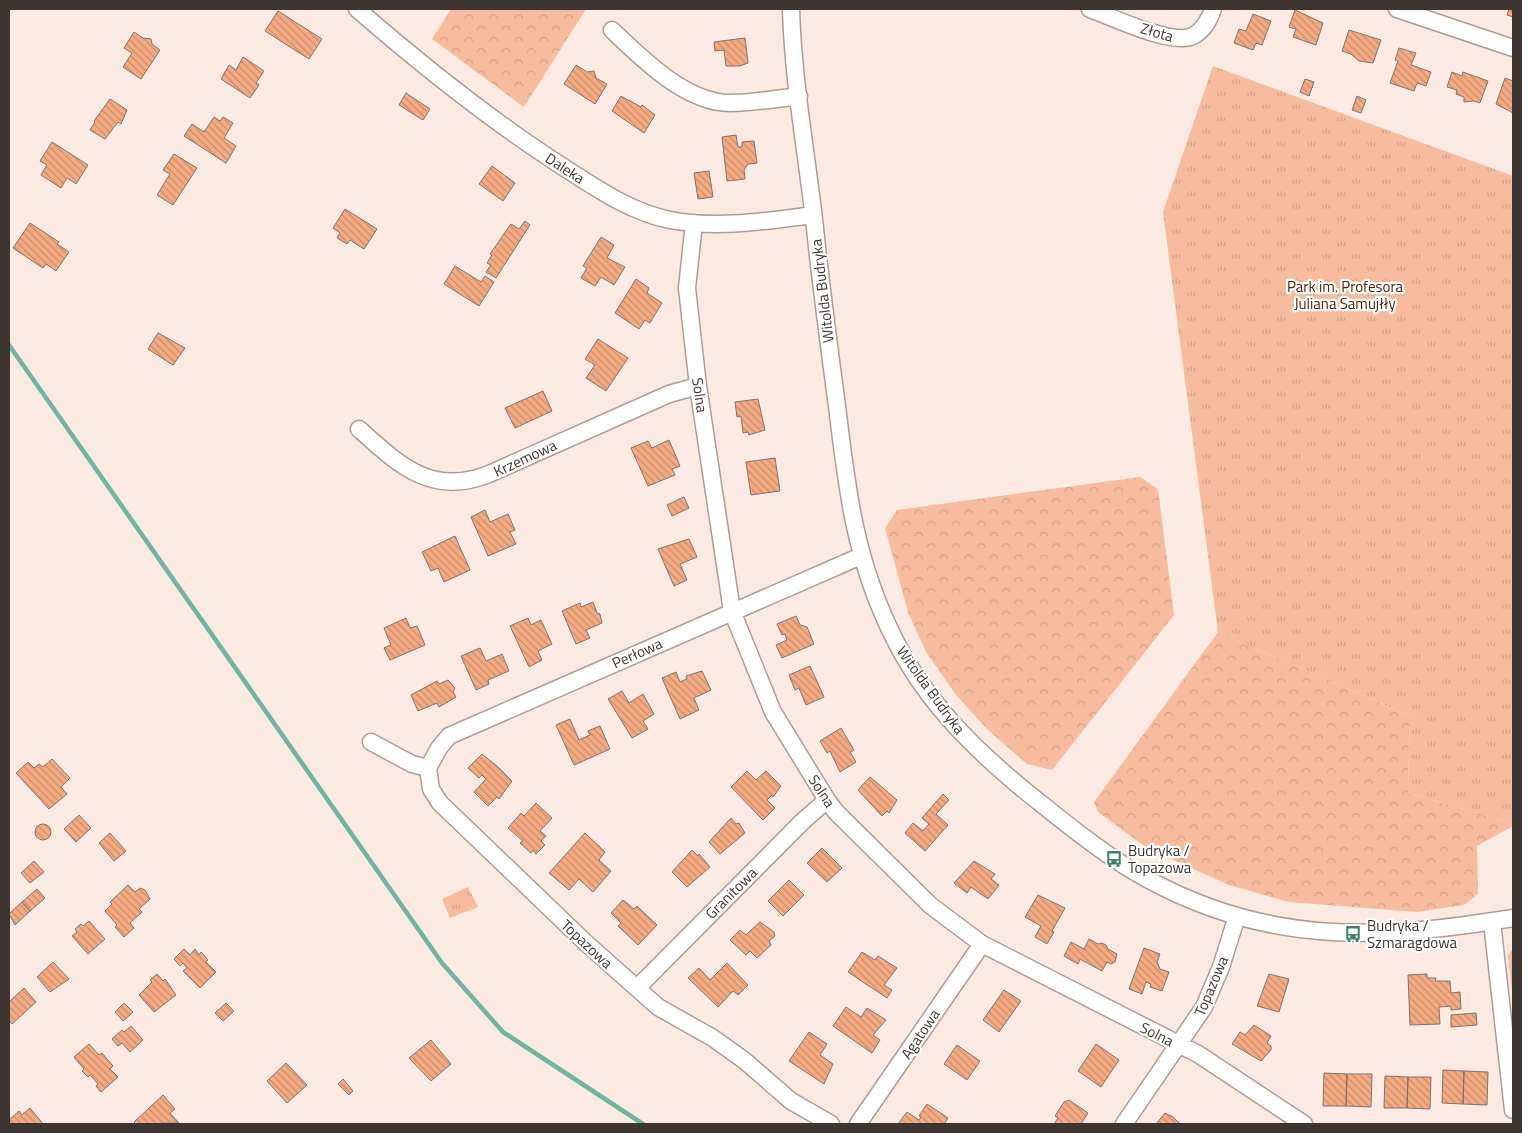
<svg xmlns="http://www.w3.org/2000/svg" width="1522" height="1133" viewBox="0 0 1522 1133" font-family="'Titillium Web',sans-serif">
<defs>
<pattern id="grass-dots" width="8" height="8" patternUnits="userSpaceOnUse" patternTransform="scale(1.25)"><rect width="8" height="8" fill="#f6bc9d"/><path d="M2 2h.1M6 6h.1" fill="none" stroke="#d4a288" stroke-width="1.8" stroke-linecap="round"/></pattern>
<pattern id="forest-crowns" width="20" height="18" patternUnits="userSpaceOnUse" patternTransform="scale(1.25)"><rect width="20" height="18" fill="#f6bc9d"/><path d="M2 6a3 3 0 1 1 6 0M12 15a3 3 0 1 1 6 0" fill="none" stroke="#d4a288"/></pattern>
<pattern id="park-tufts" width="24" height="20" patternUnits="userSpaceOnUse" patternTransform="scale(1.25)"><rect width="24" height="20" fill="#f6bc9d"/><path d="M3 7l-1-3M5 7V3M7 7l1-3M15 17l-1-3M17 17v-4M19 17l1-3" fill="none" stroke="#d4a288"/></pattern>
<pattern id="building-back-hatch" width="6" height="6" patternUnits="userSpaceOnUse" patternTransform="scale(1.25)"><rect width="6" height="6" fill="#f5ab82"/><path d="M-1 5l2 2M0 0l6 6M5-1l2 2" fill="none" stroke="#c88c6b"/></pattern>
</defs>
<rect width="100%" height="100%" fill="#faeae1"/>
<path fill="url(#grass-dots)" d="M1513 949V1000L1508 955Z"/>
<path fill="url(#forest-crowns)" d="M451 9H586L524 107 432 39Z
M1140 477 1158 489 1174 615 1052 770 1027 764 987 729 956 695 926 652 908 612 885 528 897 510Z
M1218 632 1410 716 1408 793 1513 823V826L1477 846 1478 894 1464 905 1417 912 1289 902 1229 885 1147 848 1098 812 1094 802Z"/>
<path fill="url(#park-tufts)" d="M1213 66 1513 176V823L1408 793 1410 716 1218 632 1163 212Z
M468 887 478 907 450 918 442 899Z"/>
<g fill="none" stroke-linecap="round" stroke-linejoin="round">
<path stroke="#70b5a2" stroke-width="4.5" d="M9 345 442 963 503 1032 643 1124"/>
</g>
<path fill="url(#building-back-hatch)" stroke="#81736c" d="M1509 9H1513V17L1507 15Z
M1295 10 1323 23 1316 45 1293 37 1296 29 1289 27Z
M278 11 322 39 309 59 265 31Z
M1253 14 1271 21 1262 45 1256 43 1253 50 1234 43 1239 29 1246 31Z
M1349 30 1381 40 1373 63 1359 61 1351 54 1342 51Z
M134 32 143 38 151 39 152 44 160 50 141 79 123 67 132 53 124 48Z
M745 38 748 63 740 66H726L724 50 715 51 714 42Z
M1399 48 1416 53 1411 65 1431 72 1426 86 1417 83 1414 91 1390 83 1398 61 1395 60Z
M243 57 264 71 256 83 259 85 250 98 221 79 229 65 236 70Z
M576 65 587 72 594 71 596 78 607 84 595 104 564 84Z
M1452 72 1462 76 1463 72 1488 81 1480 103 1474 101 1464 102V97L1456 94 1457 90 1447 87Z
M1505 78 1513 81V113L1496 104Z
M1305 79 1314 82 1309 96 1300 92Z
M406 93 430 109 423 120 399 105Z
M621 96 641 107 642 105 655 115 644 133 612 111Z
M1357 96 1366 100 1361 113 1352 110Z
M110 99 127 110 121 124 118 122 105 139 90 130 95 122 94 121Z
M214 117 220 121 223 117 233 123 224 138 236 146 226 163 184 136 192 124 204 132Z
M736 135 738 147H742V142L754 141 757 163 748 164 744 170 745 179 727 181 722 137Z
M52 142 88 165 76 184 67 178 61 188 41 175 47 165 40 161Z
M174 154 197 168 173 205 157 195 170 174 163 170Z
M492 166 515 183 503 201 479 184Z
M709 171 713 197 698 199 694 173Z
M345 209 377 229 364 249 350 240 347 244 337 238 340 233 333 228Z
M525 221 530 225 496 278 486 272 491 265 487 263 492 255 490 254 511 224 519 229Z
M30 223 59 242 57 244 69 252 56 271 46 264 43 268 13 248Z
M601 237 614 245 607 258 625 267 614 285 601 277 595 286 581 278 587 268 583 266Z
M455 266 481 282 485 276 494 282 479 306 444 284Z
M636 279 649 288 647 293 662 303 650 323 645 320 639 329 615 313Z
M158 333 185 348 173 365 148 349Z
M598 339 628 358 606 391 586 378 595 365 585 359Z
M543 391 552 411 515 428 505 408Z
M758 399 765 430 749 435 748 432 743 433 741 416 737 417 735 402Z
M669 440 680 466 672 469 675 475 648 486 631 448 648 441 652 448Z
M775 458 780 491 751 495 746 462Z
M684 497 689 508 672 516 667 505Z
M485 510 490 522 508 514 515 530 510 532 516 544 488 556 471 517Z
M455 536 470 570 444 582 438 568 431 571 422 552Z
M689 539 697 557 680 564 687 580 674 586 658 549Z
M593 602 597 613 600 614 602 623 586 630 590 638 576 644 562 611 580 603 581 607Z
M796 616 800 625 807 627 814 644 782 658 776 645 787 640 785 634 782 635 777 624Z
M406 618 410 628 417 626 425 645 390 660 384 648 391 645 384 628Z
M528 618 531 625 541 620 552 644 538 651 542 660 529 667 510 626Z
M480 648 486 661 502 654 509 671 488 680 489 684 476 690 461 656Z
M810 666 824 697 806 705 799 688 795 690 789 675Z
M702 671 711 690 694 698 699 710 680 719 662 678 676 672 680 682 687 679 686 676Z
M448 680 455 688 453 692 456 697 439 707 437 703 418 711 411 695 437 681 439 684Z
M622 691 629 703 643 694 654 714 643 721 648 729 632 738 608 699Z
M570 719 579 740 590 735 588 731 600 726 610 749 574 765 556 725Z
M841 728 854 750 850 752 856 762 840 772 830 751 827 753 820 741Z
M482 754 498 767 512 781 499 799 497 797 488 806 474 792 486 779 482 775 479 778 468 768Z
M52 759 70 778 61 787 67 794 49 809 16 773 28 762 34 768 39 764 43 767Z
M747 771 756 780 766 771 781 786 773 797 772 795 767 800 775 808 763 820 731 787Z
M870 777 897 800 889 813 887 811 882 816 858 790Z
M943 794 949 800 936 814 948 825 925 851 905 833 913 823 923 831 929 824 922 818Z
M536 803 552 818 540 831 546 836 541 841 545 845 536 854 533 850 531 853 520 843 523 841 508 828 521 813 524 816Z
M79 815 91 828 76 842 64 829Z
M731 818 736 824 739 823 745 833 720 854 709 842Z
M35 832a8 8 0 1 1 16 0a8 8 0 1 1-16 0Z
M110 833 126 851 114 861 99 843Z
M585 833 605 852 599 860 611 871 593 892 579 879 569 890 549 873Z
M822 848 842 868 827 882 807 863Z
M692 850 698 856 699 854 710 867 687 887 672 872Z
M34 861 44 872 30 883 21 873Z
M974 861 995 874 991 879 999 885 988 899 971 887 967 893 954 883Z
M789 880 804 895 783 916 768 901Z
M128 885 135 892 140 888 145 890 150 899 139 909 142 912 130 923 134 928 124 937 115 927 117 925 105 911 112 904 110 902Z
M37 889 45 898 30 911 22 902Z
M1038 895 1065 908 1052 931 1054 932 1047 944 1035 937 1041 926 1025 917Z
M623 900 634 909 637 906 657 925 638 945 618 926 621 923 611 913Z
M22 902 30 911 15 925 9 914Z
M89 921 105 939 88 954 72 936 77 932 75 929 81 924 83 926Z
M760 922 774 932 775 936 769 941 771 945 757 958 750 951 746 955 730 940 740 930 746 935Z
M1089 939 1098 944 1102 943 1106 945 1108 949 1117 954 1115 962 1111 964 1107 962 1102 971 1080 959 1078 964 1064 956 1071 942 1084 949Z
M1144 948 1160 954 1157 962 1160 969 1169 972 1162 991 1150 987 1151 984 1146 982 1142 994 1129 989Z
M184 949 190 955 195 949 199 955 201 952 208 960 206 962 216 972 200 988 183 971 187 968 183 963 180 966 174 959Z
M862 952 875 960 878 956 897 968 884 985 892 990 887 998 848 972Z
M53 962 69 979 50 992 37 977Z
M727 963 748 985 738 995 733 991 718 1007 688 978 699 968 710 980Z
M157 974 163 981 165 979 176 995 154 1012 139 995 152 982 150 980Z
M1269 974 1289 979 1279 1012 1257 1006Z
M1427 974V978H1436L1435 981H1450L1451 993 1460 992 1461 1009 1451 1010V1006L1439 1007 1440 1024 1410 1025 1408 975Z
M24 988 36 1002 12 1024 9 1020V1002Z
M1004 990 1021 1001 999 1032 983 1020Z
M124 1003 133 1012 123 1021 115 1012Z
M226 1003 234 1011 223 1021 215 1013Z
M846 1007 861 1017 867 1008 886 1020 873 1035 880 1040 872 1053 833 1026Z
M1476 1013 1477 1025 1451 1027V1015Z
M1254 1025 1271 1036 1267 1043 1271 1046V1050L1261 1061 1232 1044 1240 1032 1245 1035Z
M131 1026 143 1040 130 1052 122 1043 118 1046 112 1039 122 1030 124 1032Z
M809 1032 827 1044 820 1055 833 1064 824 1084 789 1061Z
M431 1040 451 1064 431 1081 409 1058Z
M89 1044 99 1055 102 1053 113 1066 110 1069 118 1077 101 1092 96 1086 98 1084 90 1075 88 1077 82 1071 84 1069 74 1057Z
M1096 1044 1119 1060 1101 1087 1078 1071Z
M957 1045 980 1061 967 1080 944 1064Z
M286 1063 307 1085 287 1103 267 1081Z
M1443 1070 1464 1071 1463 1104 1442 1103Z
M1464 1071 1488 1072 1487 1105 1463 1104Z
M1324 1073 1347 1074 1346 1106H1323Z
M1347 1074H1372L1371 1107 1346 1106Z
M1385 1076 1408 1077 1407 1108H1384Z
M1408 1077H1431L1430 1109 1407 1108Z
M343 1079 353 1091 349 1095 338 1084Z
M163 1095 175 1109 170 1113 179 1123 136 1124 134 1122Z
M1069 1100 1088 1113 1081 1124H1054L1058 1118 1055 1116 1064 1102Z
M927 1104 948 1118 944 1124H898L907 1112 919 1120 921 1117 919 1116Z
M30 1108 43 1124H9V1120L19 1111 22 1115Z
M1165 1113 1173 1117 1180 1124H1156Z"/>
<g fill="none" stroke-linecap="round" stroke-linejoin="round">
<g stroke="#ac9d95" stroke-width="19">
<path id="minor" d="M357 9C425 68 495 124 571 172 602 192 634 213 670 220 718 229 766 221 813 215
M791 9C793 82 807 155 815 228 821 287 829 346 837 406 847 490 855 561 894 638 927 705 981 756 1039 802 1074 830 1111 860 1151 881 1272 946 1383 939 1513 918
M1090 9C1112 17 1172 46 1193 36 1204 30 1209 20 1213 9
M1397 9 1513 48
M612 30C641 58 686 103 730 103 752 103 776 99 799 96
M694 223 687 288 698 386 732 611 773 712 827 800 836 812 930 905 982 944 1198 1054 1304 1124
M359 429C399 465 432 497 489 474L669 394 698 386
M371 742 412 764 428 768 431 789 440 803 586 943 658 1007 713 1038 745 1061 791 1101 831 1124
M428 768 439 748 449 736 861 556
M1492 922 1513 1110
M637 988 803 821 827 800
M858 1124 982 944
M1124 1124 1204 1007 1221 967 1237 916"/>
</g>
<use href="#minor" stroke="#fff" stroke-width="16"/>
</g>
<defs>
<g id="bus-bare" transform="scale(1.35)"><path d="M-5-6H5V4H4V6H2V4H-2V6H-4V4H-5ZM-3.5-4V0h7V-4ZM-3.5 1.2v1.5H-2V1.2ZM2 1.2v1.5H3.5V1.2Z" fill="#3e7f6f" stroke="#fff" stroke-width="2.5" paint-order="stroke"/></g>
</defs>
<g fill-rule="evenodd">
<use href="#bus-bare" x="1114" y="859"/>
<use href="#bus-bare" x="1353" y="934"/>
</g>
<g text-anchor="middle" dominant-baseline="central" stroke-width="4.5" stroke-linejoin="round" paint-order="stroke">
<g font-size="15" fill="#3c3532" stroke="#fff">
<text transform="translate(1157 32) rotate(16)">Złota</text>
<text transform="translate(565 168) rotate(33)">Daleka</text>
<text transform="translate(822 291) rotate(-97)">Witolda Budryka</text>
<text transform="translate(700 395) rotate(82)">Solna</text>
<text transform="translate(525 458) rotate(-25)">Krzemowa</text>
<text transform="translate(637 653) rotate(-24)">Perłowa</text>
<text transform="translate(931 690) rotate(54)">Witolda Budryka</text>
<text transform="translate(822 791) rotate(57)">Solna</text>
<text transform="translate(731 893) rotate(-45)">Granitowa</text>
<text transform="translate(587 944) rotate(43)">Topazowa</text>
<text transform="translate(1211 986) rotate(-67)">Topazowa</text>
<text transform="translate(920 1034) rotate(-56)">Agatowa</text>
<text transform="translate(1157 1034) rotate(27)">Solna</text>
</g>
<g font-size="15" fill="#512304" stroke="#fff">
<text x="1345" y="286">Park im. Profesora<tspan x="1345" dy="17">Juliana Samujłły</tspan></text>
</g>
<g font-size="15" fill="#3c3532" stroke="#fff" text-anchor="start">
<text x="1128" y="850">Budryka /<tspan x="1128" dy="17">Topazowa</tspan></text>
<text x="1367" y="925">Budryka /<tspan x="1367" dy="17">Szmaragdowa</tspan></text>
</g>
</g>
<rect width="1522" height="1133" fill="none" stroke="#3c3532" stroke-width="20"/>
</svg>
